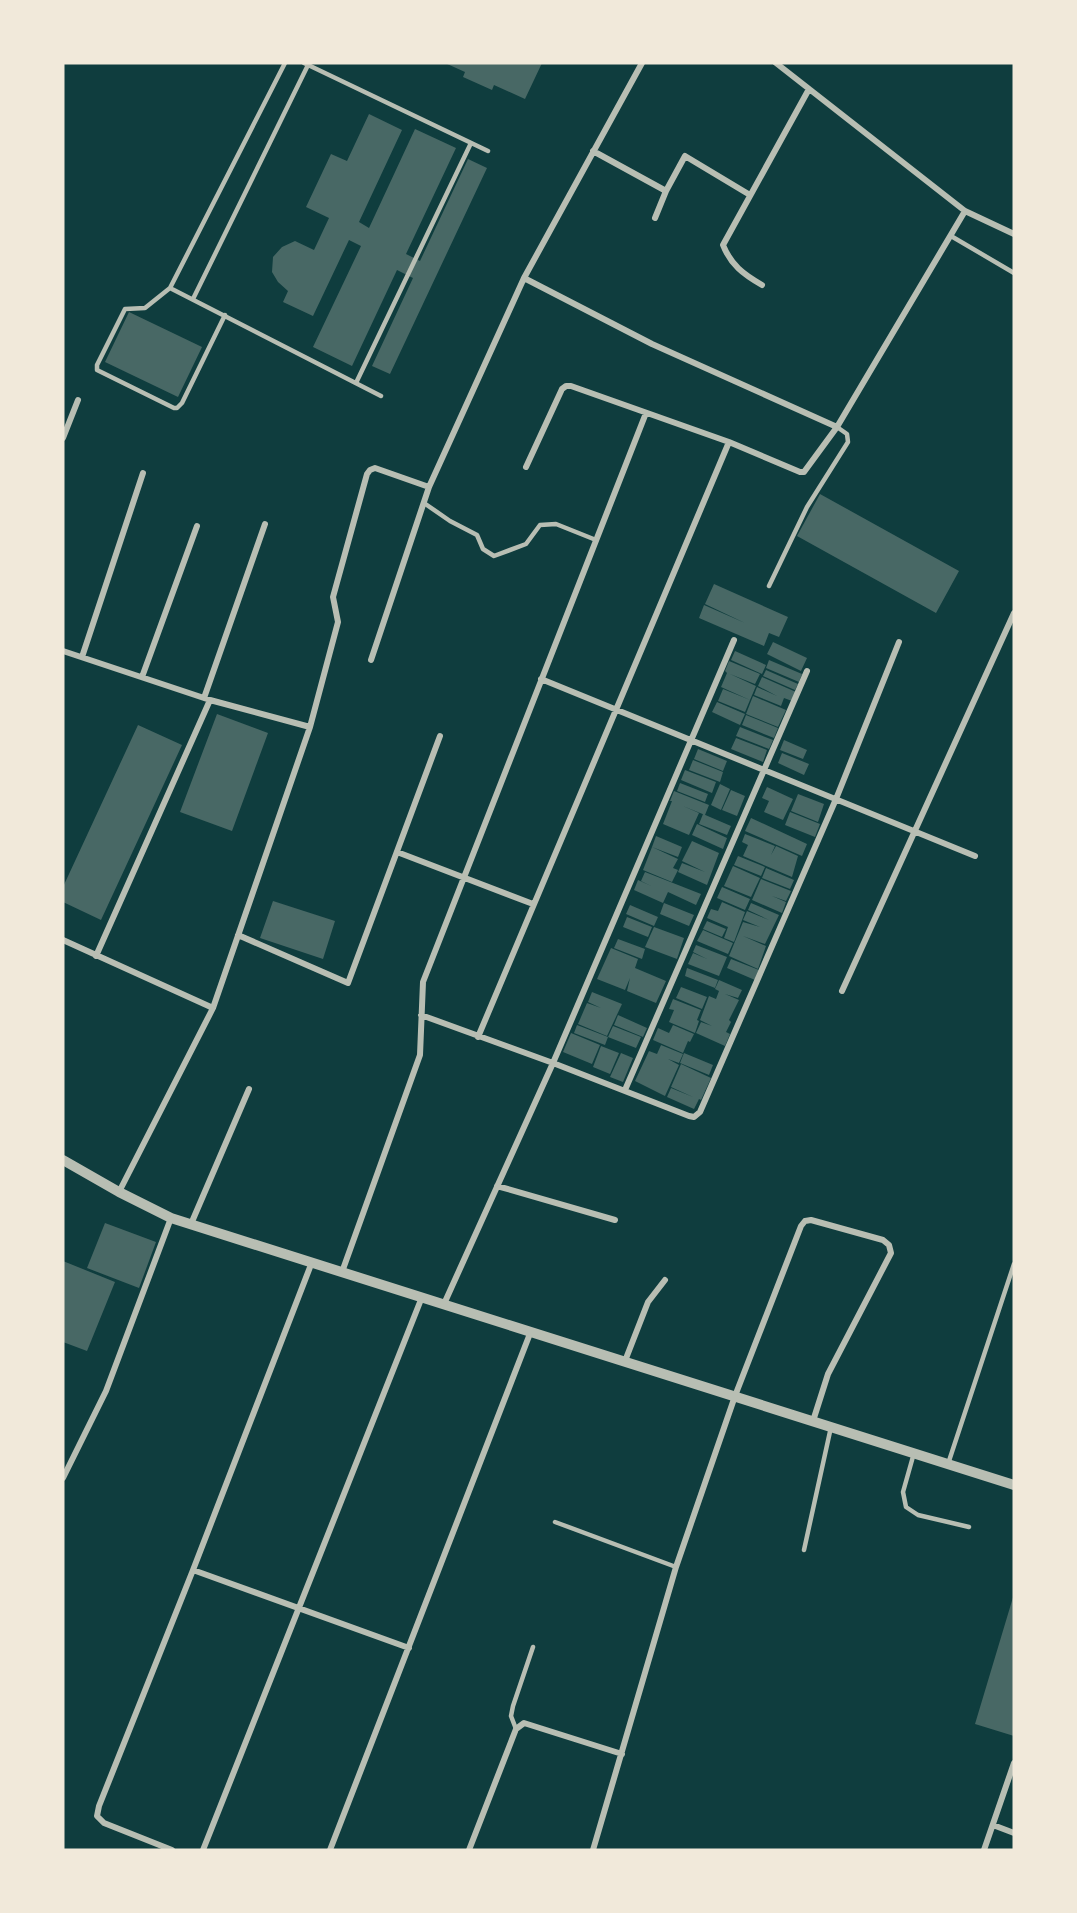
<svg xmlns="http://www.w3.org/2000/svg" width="1077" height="1913" viewBox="0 0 1077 1913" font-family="'DM Sans',sans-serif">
<rect width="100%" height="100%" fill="#0f3d3e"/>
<path fill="#486865" d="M445 63H542L525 99 494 85 492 90 463 77 465 72Z
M369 114 402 130 359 222 369 228 415 129 456 148 406 254 420 261 468 159 487 168 390 374 372 366 413 278 397 270 352 366 313 347 361 246 349 240 313 316 283 302 288 291 278 282 272 272 273 257 282 247 295 241 314 250 329 218 306 207 331 154 347 161Z
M129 312 202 347 178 397 105 362Z
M820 494 959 571 936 613 797 536Z
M714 584 788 617 779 637 769 633 764 646 699 618 704 605 745 623 705 604Z
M773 642 807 658 801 671 767 654Z
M735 651 766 665 762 674 731 660Z
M769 660 802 674 799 682 766 668Z
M729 661 760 674 755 684 730 674 756 686 750 700 721 687 727 673 725 671Z
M766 670 798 684 795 690 763 676Z
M762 677 796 692 792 701 784 698 781 706 754 695 757 687 777 696 758 686Z
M723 689 750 700 745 712 718 701Z
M753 696 786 710 778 727 746 714Z
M717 702 745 714 740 725 712 712Z
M217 714 268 733 232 831 180 812Z
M746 715 778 728 774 738 742 725Z
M138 725 182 745 101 920 63 902V887Z
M740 727 773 740 769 749 736 736Z
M736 738 767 750 763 762 731 749Z
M784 740 807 750 803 759 780 750Z
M698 749 727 761 723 771 694 759Z
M782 753 809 764 804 775 778 763Z
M693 760 723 772 720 782 689 770Z
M685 770 716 782 712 793 681 780Z
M680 783 708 794 705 802 677 791Z
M720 784 730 789 721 810 711 805Z
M767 787 793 799 783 820 764 812 769 801 762 798Z
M731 790 745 796 737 816 722 810Z
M674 791 709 805 705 815 683 806 699 813 689 835 663 824 672 801H670Z
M798 794 824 804 818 822 791 811Z
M790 812 820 824 815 837 785 825Z
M703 814 731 826 727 835 699 824Z
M751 818 807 844 802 856 745 831Z
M697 824 727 838 723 849 692 835Z
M745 834 775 846 771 855 776 846 798 856 792 877 743 856 748 845 742 842Z
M656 836 682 847 678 857 652 847Z
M692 841 719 853 707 885 678 872 682 863 705 872 682 861Z
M652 847 678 859 673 868 678 870 672 882 643 870Z
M738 856 765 867 761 876 734 865Z
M733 866 760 878 751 897 724 886Z
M766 868 794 880 790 889 762 878Z
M645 872 701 894 696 905 668 892 663 903 634 890 638 880 651 886 641 881Z
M761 879 791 891 786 901 772 896 786 902 782 913 752 900Z
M722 887 750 899 745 910 717 898Z
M273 901 335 921 323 959 260 938Z
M722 902 745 912 734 942 724 938 728 927 707 918 711 909 718 911Z
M664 903 694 915 689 926 660 914Z
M751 903 779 915 765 944 743 936 766 946 758 969 729 956 743 922 760 927 743 920 747 911 769 920 748 910Z
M630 905 658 917 654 926 626 914Z
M627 917 652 927 648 937 623 927Z
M707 921 726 929 722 937 703 929Z
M654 927 684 938 677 959 645 947Z
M703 930 733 943 728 954 697 941Z
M618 939 645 949 642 959 614 948Z
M696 945 727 957 719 976 688 964 693 953 707 959 693 952Z
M611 948 638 959 635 968 666 981 656 1003 627 991 630 978 625 990 597 979Z
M731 959 759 970 755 980 727 968Z
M687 968 718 980 715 988 685 976Z
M719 980 742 990 738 998 725 994 739 1000 729 1020 731 1022 726 1032 730 1034 725 1046 696 1033 701 1022 712 1026 700 1020 709 996 716 999 719 991 715 989Z
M681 987 707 997 702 1009 676 998Z
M592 992 622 1004 607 1036 578 1024 587 1003 601 1008 588 1002Z
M673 999 701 1010 697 1020 699 1021 695 1033 669 1022 674 1010 669 1009Z
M618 1015 647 1028 643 1037 614 1025Z
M577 1025 608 1037 605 1045 574 1033Z
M673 1025 694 1034 690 1042 688 1041 683 1053 653 1040 658 1028 669 1033Z
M613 1026 641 1037 636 1048 608 1037Z
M571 1033 600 1045 592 1064 563 1052Z
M661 1045 683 1054 679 1063 668 1059 679 1065 665 1096 635 1081 649 1051 657 1054Z
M601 1046 619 1053 610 1074 593 1067Z
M621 1053 633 1058 623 1082 610 1077Z
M684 1053 713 1065 709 1075 680 1063Z
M681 1064 711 1078 701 1100 699 1099 694 1109 667 1097 671 1088 693 1097 671 1087Z
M105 1223 156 1242 139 1288 87 1268Z
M63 1261 115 1282 87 1351 63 1342Z
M1014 1594V1736L975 1724Z"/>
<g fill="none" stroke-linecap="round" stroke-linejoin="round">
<path stroke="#b8beb3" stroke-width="4.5" d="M285 63 170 288 381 396
M304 63 488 151
M951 236 1014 273
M170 288 145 308 125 309 97 365V370L174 408H177L182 403 225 315
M193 299 308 65
M356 383 471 143
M424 503 450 521 477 535 483 549 494 556 526 544 540 525 556 524 596 540
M769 586 807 507 848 442 847 434 837 427
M914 1453 903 1492 906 1507 918 1515 969 1527
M948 1464 1014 1264
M555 1522 676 1567
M804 1550 831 1427
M516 1729 511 1716 513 1706 533 1647"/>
<path stroke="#b8beb3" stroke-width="6" d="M776 63 965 211 1014 234
M593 151 666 191
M655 218 666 191 685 156 750 195
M524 278 652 344 837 427
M762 285C743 274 731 265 723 245L809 89
M63 438 78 400
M526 467 562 389 566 386H571L729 442 800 472H804L837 427 965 211
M63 651 210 700 310 727
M82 657 143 473
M371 660 429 487 524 278 642 63
M142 677 197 526
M541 679 975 856
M204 698 265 524
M397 852 533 904
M238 935 348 983 440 736
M63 940 213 1008
M96 956 210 700
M842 991 1014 613
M421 1015 553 1063 689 1116 694 1117 700 1112 836 799 899 642
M478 1037 729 442
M625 1090 807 671
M497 1186 615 1220
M119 1192 213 1008 310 727 338 622 333 597 367 474 370 470 375 468 429 487
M191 1224 249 1089
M342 1272 420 1055 423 982 646 413
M444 1304 553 1063 734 640
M625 1361 648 1302 665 1280
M63 1478 106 1391 171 1218
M193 1570 409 1648
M993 1825 1014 1833
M172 1850 104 1823 97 1816 99 1806 193 1570 312 1262
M203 1850 422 1297
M330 1850 531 1331
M469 1850 516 1729 524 1723 622 1754
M593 1850 676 1567 735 1396 801 1226 805 1221 811 1220 883 1240 889 1245 891 1253 828 1374 813 1421
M984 1850 1014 1763"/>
<path stroke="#b8beb3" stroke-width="10" d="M63 1160 119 1192 171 1218 1014 1485"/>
</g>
<rect width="1077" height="1913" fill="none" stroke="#f1e9da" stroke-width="129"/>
</svg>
